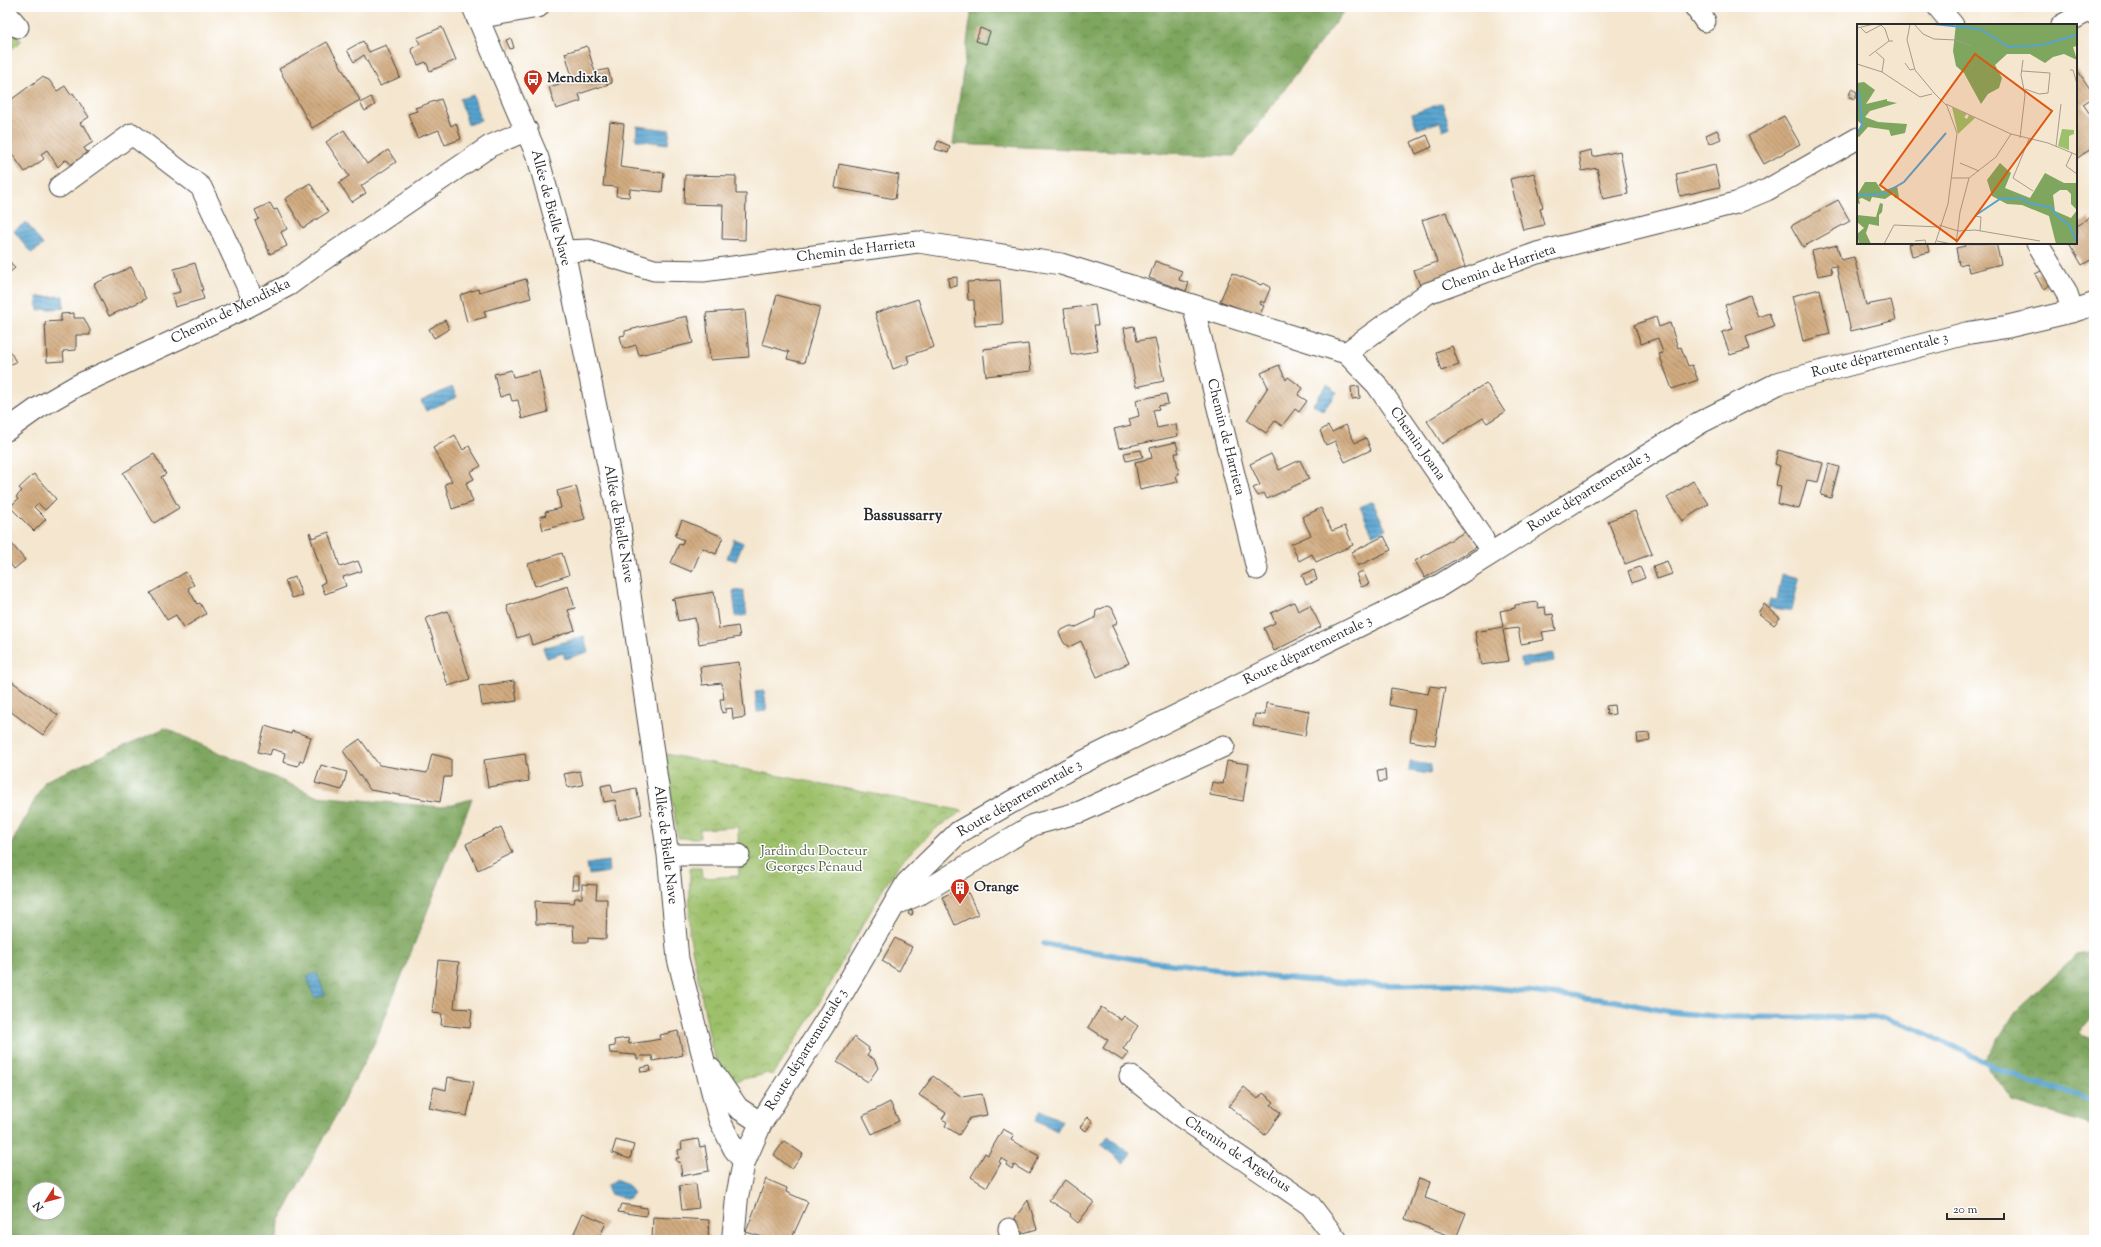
<svg xmlns="http://www.w3.org/2000/svg" width="2101" height="1247" viewBox="0 0 2101 1247" font-family="'Sorts Mill Goudy',serif">
<defs>
<pattern id="forest-crowns" width="20" height="18" patternUnits="userSpaceOnUse"><rect width="20" height="18" fill="#7ea65e"/><path d="M2 6a3 3 0 1 1 6 0M12 15a3 3 0 1 1 6 0" fill="none" stroke="#67874e"/></pattern>
<pattern id="park-crowns" width="20" height="18" patternUnits="userSpaceOnUse"><rect width="20" height="18" fill="#9dc06a"/><path d="M2 6a3 3 0 1 1 6 0M12 15a3 3 0 1 1 6 0" fill="none" stroke="#809c57"/></pattern>
<pattern id="water-rules" width="6" height="5" patternUnits="userSpaceOnUse"><rect width="6" height="5" fill="#56a3cf"/><path d="M0 2.5h6" fill="none" stroke="#4785a8"/></pattern>
<pattern id="building-back-hatch" width="6" height="6" patternUnits="userSpaceOnUse"><rect width="6" height="6" fill="#d1ab80"/><path d="M-1 5l2 2M0 0l6 6M5-1l2 2" fill="none" stroke="#aa8b69"/></pattern>
</defs>
<rect width="100%" height="100%" fill="#fff"/>
<filter id="ink" filterUnits="userSpaceOnUse"><feTurbulence type="fractalNoise" baseFrequency=".025" numOctaves="2"/><feDisplacementMap in="SourceGraphic" scale="8" xChannelSelector="R" yChannelSelector="G"/><feConvolveMatrix kernelMatrix="1 2 1 2 8 2 1 2 1" color-interpolation-filters="sRGB"/></filter>
<filter id="wash" filterUnits="userSpaceOnUse"><feTurbulence type="fractalNoise" baseFrequency=".012" numOctaves="4" result="noise"/><feDisplacementMap in="SourceGraphic" scale="16" xChannelSelector="R" yChannelSelector="G"/><feGaussianBlur stdDeviation="0.9" result="paint"/><feColorMatrix in="noise" values="0 0 0 0 0 0 0 0 0 0 0 0 0 0 0 0 0 1.4 0 .05"/><feComposite in="paint" operator="in"/></filter>
<g filter="url(#wash)">
<rect width="100%" height="100%" fill="#f4e6cf"/>
<path fill="#9dc06a" stroke="#64764a" d="M7 23 21 41 7 53Z"/>
<path fill="url(#forest-crowns)" stroke="#546844" fill-rule="evenodd" d="M972 7H1347L1234 156 953 144Z
M165 728 316 796 441 807 472 799 376 1040 279 1222 277 1240H7V852L45 781ZM34 1189H58V1213H34Z
M2094 952V1015L2078 1033 2094 1039V1126L2013 1101 1984 1061 2016 1011 2076 955Z"/>
<path fill="url(#park-crowns)" stroke="#64764a" d="M665 754 963 811 936 828 902 861 883 889 808 1022 772 1075 766 1073C755 1079 745 1076 735 1082 721 1074 717 1064 712 1049L689 933 690 868H701L702 878 739 876 738 827 700 829V838H678Z"/>
<path fill="url(#water-rules)" stroke="#40677d" d="M473 95 481 120 468 125 460 99Z
M1442 103 1450 127 1443 130 1440 122 1417 129 1412 114Z
M637 126 670 130 668 144 636 140Z
M26 222 43 245 31 253 14 231Z
M63 296 64 308 38 310 37 297Z
M1327 385 1337 392 1323 411 1313 404Z
M452 387 457 397 426 411 421 401Z
M1372 501 1386 529 1373 535 1360 507Z
M734 539 743 543 736 561 727 558Z
M1782 574 1799 578 1792 611 1768 607 1770 599 1777 600Z
M743 590 747 615 736 617 733 591Z
M584 636 588 652 565 659 563 653 547 658 543 648Z
M1553 653 1554 661 1522 667 1521 659Z
M764 690 767 711 757 712 755 691Z
M1410 762 1431 765 1430 774 1409 771Z
M608 861 609 872 589 875 587 864Z
M317 973 325 995 314 998 307 976Z
M1041 1110 1062 1121 1057 1131 1036 1120Z
M1108 1136 1131 1154 1124 1163 1101 1145Z
M615 1180 628 1185 633 1192 631 1197 627 1199 610 1194 607 1186Z"/>
<g fill="none" stroke-linecap="round" stroke-linejoin="round">
<path stroke="#56a3cf" stroke-width="5.5" d="M1044 944 1148 961 1302 980 1379 985 1459 984 1615 1001 1670 1012 1723 1017 1885 1018 1918 1030 2028 1082 2080 1095 2094 1103"/>
</g>
<g id="blocks">
<path fill="url(#building-back-hatch)" d="M442 27 456 60 430 71 426 62 418 65 411 49 420 44 417 38Z
M980 28 990 32 986 44 976 41Z
M511 38 514 48 510 49 506 40Z
M363 41 369 52 386 45 400 77 380 86 364 55 354 62 347 50Z
M327 42 360 100 312 128 279 69Z
M587 46 595 72 608 69 612 83 579 94 581 101 556 109 549 87 573 80 565 53Z
M2076 68 2094 95V97L2083 104 2094 120V147L2076 159Z
M42 77 49 80 57 91 65 86 71 95 73 93 89 117 80 123 82 126 84 125 93 142 84 148 89 155 72 166 68 161 65 160 58 167 47 150 41 154 44 159 25 172 7 147V96H9L12 99Z
M1851 89 1857 92 1855 99 1849 97Z
M371 97 375 105 365 111 360 103Z
M441 99 451 126 456 123 461 139 445 145 439 130 417 138 408 114 417 111 415 108Z
M1784 116 1800 144 1764 164 1748 136Z
M610 122 624 124 620 167 664 173 662 192 630 189 629 197 616 196 617 187 603 186Z
M344 130 367 164 388 150 396 162 361 186 366 193 352 202 339 183 349 176 326 142Z
M1717 130 1721 139 1709 144 1706 135Z
M1427 135 1432 147 1416 154 1411 142Z
M938 141 950 146 948 153 935 149Z
M1592 150 1593 157 1620 151 1628 194 1603 199 1597 168 1582 171 1579 153Z
M839 164 899 175 895 199 835 188Z
M1715 165 1720 187 1680 196 1676 174Z
M1534 173 1543 207 1540 208 1544 225 1523 230 1510 179Z
M685 175 736 176V194H746L745 240 722 239 723 205 684 204Z
M310 183 328 212 303 228 285 199Z
M1838 200 1850 221 1803 247 1791 226Z
M270 203 274 210 277 209 287 229 281 232 287 246 270 254 255 221 259 219 255 210Z
M1446 212 1466 270 1420 286 1414 270 1437 262 1422 220Z
M2089 218 2094 226V258L2082 265 2069 243H2076V226Z
M1914 243H1927L1929 252 1912 256 1909 244Z
M1964 243H1996L2001 264 1969 272 1967 263 1959 265 1956 248 1965 246Z
M1837 245 1841 260 1854 257 1866 305 1891 300 1896 320 1851 331 1836 266 1830 267 1832 273 1818 276 1812 251Z
M7 258 15 268 9 273 7 271Z
M1155 261 1182 271 1179 280 1189 283 1186 291 1149 278Z
M195 263 203 290H201L204 299 175 307 172 294 180 292 174 269Z
M131 267 146 299 109 316 94 284Z
M2043 270 2051 284 2043 289 2035 274Z
M1232 273 1261 285 1263 283 1269 286 1270 289 1264 303 1261 301 1260 304 1264 306 1259 316 1220 301Z
M957 277V286L949 287 948 278Z
M526 279 531 298 484 311 486 317 467 322 460 295 478 289 479 292Z
M1000 280 1003 324 975 326 974 300H968L967 282Z
M1820 289 1830 334 1803 341 1792 296Z
M777 295 820 307 804 363 787 359 789 352 762 344Z
M1750 295 1758 317 1769 313 1774 327 1746 337 1750 349 1730 355 1722 332 1733 329 1725 305Z
M918 299 934 347 907 356 909 363 893 369 875 313Z
M1095 305 1098 325H1094L1098 351 1071 355 1064 309Z
M745 310 749 357 710 360 706 313Z
M74 313V318H84L90 330V335H76V350L63 351 64 361 47 362 45 322 61 321V314Z
M687 316 693 343 639 355 636 345 623 349 620 336 625 335V331Z
M1656 317 1659 327 1670 323 1678 348 1681 347 1688 366 1692 365 1698 380 1672 389 1659 354 1663 353 1658 338 1641 344 1634 325Z
M445 320 449 329 434 338 429 329Z
M1134 326 1137 341 1155 338 1164 381 1136 387 1124 328Z
M1028 344 1031 371 986 376 983 349Z
M7 346 16 362 7 366Z
M1452 346 1459 365 1441 371 1436 352Z
M1279 365 1286 380 1288 377 1303 388 1298 395 1307 401 1299 412 1295 409 1282 426 1275 421 1266 433 1247 420 1268 387 1261 373Z
M511 370 513 377 539 371 548 412 522 419 518 400 512 401 510 394 500 397 494 374Z
M1486 383 1505 412 1487 423 1483 418 1442 444 1427 421Z
M1359 386 1360 398 1352 399 1351 387Z
M1166 394 1168 404 1158 406 1159 409 1153 410 1157 428 1176 424 1178 436 1119 448 1114 429 1131 425 1129 419 1139 416 1136 400Z
M1346 425 1355 443 1366 438 1371 450 1345 462 1335 441 1326 445 1320 431 1328 426 1332 432Z
M455 435 463 450 469 446 481 466 470 472 474 479 466 483 473 502 452 509 445 484 452 481 433 448Z
M1176 442 1179 453H1175L1179 474 1176 475 1178 482 1140 490 1135 462 1152 458 1150 448Z
M1141 450 1143 457 1126 461 1124 453Z
M1778 450 1823 463 1818 482 1807 480 1799 509 1778 504 1781 486 1776 485 1780 466 1775 464Z
M154 454 166 474 161 477 179 508 154 523 123 473Z
M1271 454 1279 470 1300 460 1309 479 1267 499 1264 493 1258 496 1253 488 1260 485 1250 464Z
M1829 464 1839 467 1831 498 1821 495Z
M34 474 56 499 45 510 38 503 34 507 46 519 34 531 10 507 18 499 16 497 22 491 19 488Z
M1693 481 1708 504 1682 521 1667 498Z
M576 486 585 519 543 530 540 517 546 515 545 512 561 508 557 491Z
M1321 508 1332 531 1345 526 1353 545 1316 562 1312 554 1299 561 1291 544 1311 535 1302 517Z
M1635 511 1652 554 1625 564 1608 521Z
M682 520 723 537 716 554 702 548 692 572 671 563 679 544 682 545 684 540 675 536Z
M1468 530 1478 546 1425 578 1415 561Z
M310 532 312 538 329 532 340 567 358 561 362 571 343 577 346 586 325 594 321 584 325 582 309 533Z
M1384 536 1391 550 1358 566 1352 552Z
M7 538 25 560 14 569 9 562 7 563Z
M562 553 569 575 535 586 528 564Z
M1667 561 1672 574 1657 579 1653 566Z
M1640 567 1645 578 1632 583 1628 571Z
M1314 570 1317 580 1306 585 1302 575Z
M1363 571 1369 584 1361 587 1356 574Z
M186 572 194 585 188 588 197 604 200 603 206 614 183 628 176 615 167 620 150 593Z
M295 577 302 595 292 598 285 580Z
M568 586 575 608 568 610 575 630 532 645 529 634 517 638 507 606Z
M714 592 719 629 738 626 740 637 699 644 695 618 678 621 674 600 671 599Z
M1294 602 1298 611 1310 605 1321 627 1274 651 1264 628 1275 623 1271 613Z
M1537 602 1538 608 1545 607 1546 615 1553 614 1556 630 1542 632 1544 640 1521 644 1518 628 1503 630 1509 661 1481 665 1475 632 1503 627 1500 611 1515 608V605Z
M1764 604 1780 618 1774 625 1758 613Z
M1107 606 1112 608 1117 619 1116 624 1112 626 1129 663 1097 677 1081 641 1069 647 1064 643 1059 633 1060 631 1070 626 1074 628 1095 618 1096 611Z
M448 611 470 679 448 686 426 618Z
M739 662 745 717 733 719 732 708 725 709 726 712 722 713 720 699H724L722 683 702 685 700 667Z
M7 678 58 715 43 735 7 709Z
M514 681 517 701 482 706 479 686Z
M1430 686 1445 688 1435 745 1410 741 1415 710 1389 705 1391 688 1428 694Z
M1266 703 1309 711 1305 736 1253 726 1255 714 1265 715Z
M1614 705 1615 714 1607 715 1606 706Z
M265 726 291 734 292 731 311 737 303 762 300 761 298 766 283 762 285 753 272 749 270 755 258 752Z
M1649 733 1650 741 1638 743 1637 734Z
M360 739 379 765 427 773 432 754 451 759V777H444L440 802 370 790 343 751Z
M525 754 529 781 488 787 484 760Z
M1227 761 1249 764 1243 801 1210 795 1212 782 1223 784Z
M321 765 347 772 342 790 315 783Z
M1385 770 1386 781 1379 782 1377 771Z
M580 771 583 785 568 788 564 774Z
M611 784 613 793 636 788 642 814 619 820 615 800 604 802 601 786Z
M501 827 513 853 478 870 466 844Z
M573 876H579V889H572Z
M582 884 597 885 596 899H607L606 939 588 938V942H574L573 925 536 924 535 901 574 903 575 898H582Z
M965 886 978 914 955 925 942 897Z
M910 910 913 911 912 915 908 914Z
M895 938 912 947 899 971 882 961Z
M438 960 459 962 454 1008 472 1009 470 1028 441 1025 442 1014 432 1013Z
M1101 1007 1121 1020 1124 1016 1138 1026 1123 1049 1129 1053 1123 1061 1103 1048 1108 1040 1088 1027Z
M678 1031 683 1055 653 1061 652 1056H641L640 1059H637L636 1055 610 1053 609 1047 615 1046 614 1040 628 1038 629 1044 649 1041 661 1039 660 1035Z
M854 1037 869 1048 868 1050 870 1051 867 1055 874 1059 878 1068 868 1082 837 1062Z
M650 1066 651 1071 641 1072 640 1068Z
M933 1076 962 1097 982 1094 987 1115 970 1118 959 1135 945 1126 947 1122 942 1119 946 1113 919 1095Z
M448 1077 474 1082 467 1116 429 1108 434 1087 446 1090Z
M1244 1087 1258 1099 1263 1093 1274 1102 1271 1105 1281 1113 1265 1135 1229 1106Z
M890 1102 899 1121 872 1134 863 1116Z
M1088 1117 1093 1121 1086 1131 1080 1127Z
M1003 1129 1014 1135 1011 1140 1039 1156 1029 1174 1014 1165 1012 1169 1006 1165 1008 1162 1001 1158 999 1162 1001 1163 987 1187 971 1177 985 1153 988 1155Z
M698 1139 700 1147 705 1146 709 1171 682 1176 680 1162H677L676 1158H679L678 1150 682 1149 681 1142Z
M616 1140 634 1145 630 1159 612 1153Z
M784 1141 803 1154 792 1169 774 1155Z
M1419 1178 1430 1182 1425 1198 1466 1213 1456 1238 1405 1219Z
M766 1179 787 1188 786 1192 808 1202 791 1240H772L746 1232Z
M1065 1180 1094 1202 1078 1223 1070 1216 1071 1214 1049 1200Z
M696 1184 699 1208 682 1210 679 1186Z
M1028 1200 1037 1229 1020 1234 1015 1218Z
M621 1204 647 1208 646 1216 618 1212Z
M583 1213 606 1223 598 1240H571Z
M653 1217 709 1220 708 1240 652 1239Z"/>
</g>
</g>
<g filter="url(#ink)">
<use href="#blocks" fill-opacity="0" stroke="#494744" stroke-width="1"/>
<g fill="none" stroke-linecap="round" stroke-linejoin="round">
<g stroke="#494744" stroke-width="23">
<path id="minor" d="M473 7 538 158 564 251 619 519 668 855 678 959 719 1119 734 1149 744 1162
M1695 7 1705 21
M1938 7 1953 25
M7 14 18 27
M477 18 538 7
M2062 25 2094 8
M59 187 132 134 201 187 255 303
M2037 243 2066 291 2073 311
M564 251 589 250 654 270 703 271 918 242 1061 264 1346 353 1428 293 1537 253 1736 203 1767 190 1858 138
M1193 305 1257 569
M1346 353 1377 385 1483 539
M7 430 38 408 76 386 247 307 289 285 320 262 490 146 527 130
M668 855H739
M894 905 922 893 1033 825 1080 812 1224 746
M711 1069 738 1108 761 1123
M1130 1076 1180 1116 1310 1205 1337 1240
M1009 1229 1012 1240"/>
</g>
<g stroke="#494744" stroke-width="24">
<path id="major" d="M733 1240 737 1197 744 1162 761 1123 824 1024 907 883 959 832 1069 769 1439 586 1701 422 1779 383 1968 333 2006 327 2073 311 2094 304"/>
</g>
<use href="#minor" stroke="#fff" stroke-width="21"/>
<use href="#major" stroke="#fff" stroke-width="22"/>
</g>
</g>
<defs>
<g id="bus-pin" transform="scale(1)"><path d="M0 17L-7.5 6A9.5 9.5 0 1 1 7.5 6Z" fill="#c8321e" stroke="#fff"/><path d="M-5-6H5V4H4V6H2V4H-2V6H-4V4H-5ZM-3.5-4V0h7V-4ZM-3.5 1.2v1.5H-2V1.2ZM2 1.2v1.5H3.5V1.2Z" fill="#fff"/></g>
<g id="building-pin" transform="scale(1)"><path d="M0 17L-7.5 6A9.5 9.5 0 1 1 7.5 6Z" fill="#c8321e" stroke="#fff"/><path d="M-4-6H4V6H1V3H-1V6H-4ZM-2.5-4.3h1.7v1.8h-1.7ZM.8-4.3h1.7v1.8H.8ZM-2.5-1h1.7V.8h-1.7ZM.8-1h1.7V.8H.8Z" fill="#fff"/></g>
</defs>
<g fill-rule="evenodd">
<use href="#bus-pin" x="533" y="79"/>
<use href="#building-pin" x="960" y="888"/>
</g>
<g text-anchor="middle" dominant-baseline="central" stroke-width="3" stroke-linejoin="round" paint-order="stroke">
<g font-size="14" font-weight="bold" fill="#2b2b2b" stroke="#fff" text-anchor="start">
<text x="547" y="79">Mendixka</text>
<text x="974" y="888">Orange</text>
</g>
<g font-size="14" fill="#2b2b2b" stroke="#fff">
<text transform="translate(550 208) rotate(75)">Allée de Bielle Nave</text>
<text transform="translate(856 251) rotate(-7)">Chemin de Harrieta</text>
<text transform="translate(1499 269) rotate(-19)">Chemin de Harrieta</text>
<text transform="translate(231 312) rotate(-26)">Chemin de Mendixka</text>
<text transform="translate(1880 356) rotate(-15)">Route départementale 3</text>
<text transform="translate(1225 437) rotate(76)">Chemin de Harrieta</text>
<text transform="translate(1417 444) rotate(55)">Chemin Joana</text>
<text transform="translate(1589 492) rotate(-32)">Route départementale 3</text>
<text transform="translate(618 524) rotate(80)">Allée de Bielle Nave</text>
<text transform="translate(1308 651) rotate(-26)">Route départementale 3</text>
<text transform="translate(1020 799) rotate(-30)">Route départementale 3</text>
<text transform="translate(665 845) rotate(83)">Allée de Bielle Nave</text>
<text transform="translate(807 1050) rotate(-58)">Route départementale 3</text>
<text transform="translate(1237 1155) rotate(34)">Chemin de Argelous</text>
</g>
<g font-size="14" fill="#535f41" stroke="#fff">
<text x="814" y="852">Jardin du Docteur<tspan x="814" dy="16">Georges Pénaud</tspan></text>
</g>
<g font-size="16" font-weight="bold" fill="#2b2b2b" stroke="#fff">
<text x="903" y="516">Bassussarry</text>
</g>
</g>
<g transform="translate(1857 24)">
<rect width="220" height="220" fill="#f4e6cf"/>
<path d="M99 0H220V22L216 23 220 36 207 30 196 33 188 39 173 30H150L138 41 145 54 142 64 131 70 124 80 107 49 99 42 96 27ZM7 58 18 66 9 80 30 75V77L40 79 13 87 8 93 21 98 50 100 48 109 34 112 32 106 11 103 2 113 0 112 4 100 0 96V59ZM143 139 154 149 148 164 173 174 188 149 207 159H220V220H199L192 192 165 181 150 180 135 172 130 156ZM203 166H210L214 170V180L220 186 214 194 198 187 196 171ZM8 158H19L25 167 40 162 42 173 38 174 37 169 28 175 15 173 13 178 5 174 2 175 3 180 0 179V171ZM23 179 26 180 25 188 22 191V202L12 200 9 209 14 220H2L0 210 7 204 0 198V191L19 193Z" fill="#7ea65e" fill-rule="evenodd"/>
<path d="M205 105 217 106V110L212 112V126L201 122Z" fill="#9dc06a"/>
<path d="M95 83 110 90 107 93 110 95 112 91 118 94 101 110Z" fill="#9dc06a"/>
<path fill="none" stroke="#56a3cf" stroke-width="2" d="M77 0 123 5 152 23 185 21 220 11M0 109 5 101 2 67M0 171 26 170 47 158 89 109M119 191 143 175 166 174 171 179 195 184 199 191 212 201 220 217"/>
<path fill="none" stroke="#a49b8d" stroke-width="1" d="M53 0 50 16 58 46 78 70 76 68M57 0 66 10 77 15 99 16 114 22M0 4 17 0M4 4 9 9 24 1 28 5 32 17M19 28 27 35 25 48M12 32 32 17H36M48 39 53 46 57 45M0 40 25 48 63 73 75 70M213 46H216L220 60M165 47 193 49 191 69 182 70 168 65M89 80 154 110 191 119 220 131M163 114 168 71 164 51 166 36M172 115 156 154 176 167M199 122 204 80M215 129 209 142 220 150M103 139 122 147M95 154H112M117 192 124 193 123 207M82 201 101 207 118 206 183 217M58 217 68 216 69 220M80 217 95 220M27 220 37 201 82 203M78 220 91 180 100 109 90 82 78 70M99 220 103 188 112 154 139 133 154 110"/>
<path fill="#df570e" fill-opacity="0.15" stroke="#df570e" stroke-width="2" d="M118 30 195 87 100 217 23 161Z"/>
<rect width="220" height="220" fill="none" stroke="#2b2b2b" stroke-width="2"/>
</g>
<rect width="2101" height="1247" fill="none" stroke="#fff" stroke-width="24"/>
<g transform="translate(46 1201) rotate(234)"><circle r="19" fill="#ffffff" stroke="#aaaaaa"/>
<path d="M0-3L7 15L0 10L-7 15Z" fill="#c8321e"/>
<text y="-6" font-size="11" font-weight="bold" text-anchor="middle" fill="#2b2b2b">N</text>
</g>
<path d="M1947 1213v6h57v-6" fill="none" stroke="#2b2b2b" stroke-width="2"/>
<text x="1953" y="1213" font-size="12" fill="#2b2b2b" stroke="#ffffff" stroke-width="3" paint-order="stroke">20 m</text>
</svg>
